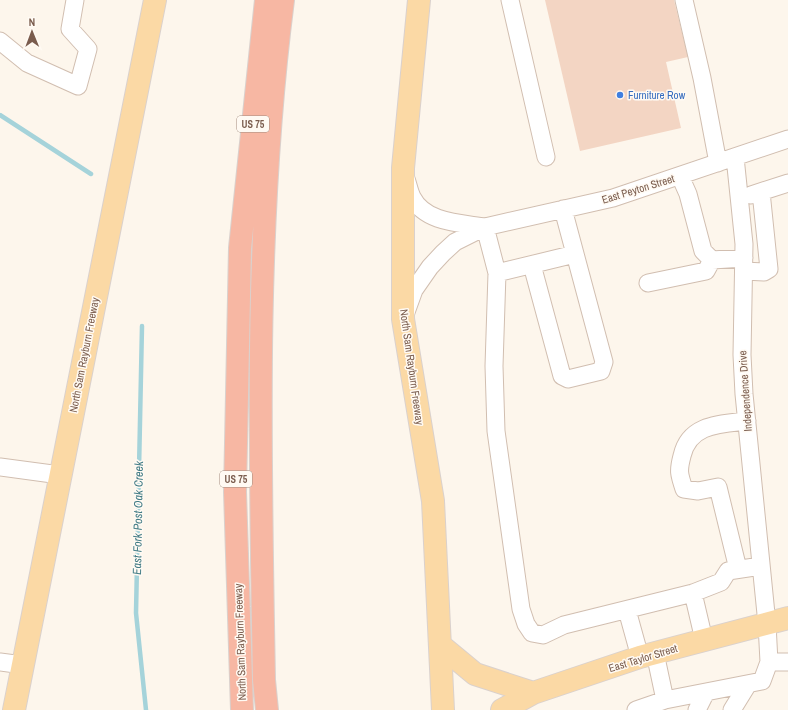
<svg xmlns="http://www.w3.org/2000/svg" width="788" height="710" viewBox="0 0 788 710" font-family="'Archivo Narrow',sans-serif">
<rect width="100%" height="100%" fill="#fdf6ec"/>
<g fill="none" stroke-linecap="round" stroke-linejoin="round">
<path stroke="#a5d3da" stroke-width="4.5" d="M0 115 91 174
M142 326 136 613 146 710"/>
</g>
<path fill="#f3d5c3" d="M545 0H674L688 57 666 62 681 128 580 151Z"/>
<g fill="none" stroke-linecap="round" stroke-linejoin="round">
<g stroke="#d1beb0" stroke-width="19">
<path id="minor" d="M510 0 546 157
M684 0 702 78 718 163
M0 41 27 63 78 86 88 49 70 29 75 0
M680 176 688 194 703 251 712 260 744 258
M406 179C408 184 409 191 412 197 425 223 460 223 485 227
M751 195 788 183
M485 227 497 273 494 366 496 431 521 609 526 624 532 633 543 635 564 625 693 593 721 582 728 571 761 566
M532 265 562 376 568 379 601 371 604 362 563 209
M744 271 764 272 769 269 761 192
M497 273 575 254
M648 283 706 271 712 260
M406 312 414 290 430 267 443 253 455 242 485 227 613 198 788 139
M0 467 60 475
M738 569 718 487 698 491 684 489C679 474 678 471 682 456 689 424 720 424 747 421
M693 593 704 640
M627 610 640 657
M0 662 23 665
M769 662H788
M665 700 762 681 769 662 767 624 744 394 742 355 744 244 735 157
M636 710 665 700 655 653
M697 710 706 692
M732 710 748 684"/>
</g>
<g stroke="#dad1cd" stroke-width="24">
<path id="major" d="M419 0 403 168V319L433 501 443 710
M440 645 475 674 533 693
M14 710 155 0
M502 710 533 693 640 657 788 618"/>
</g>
<g stroke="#dad1cd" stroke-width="24">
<path id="highway" d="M242 710 235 492 240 248 266 0
M267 710 264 680C260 453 254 225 283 0"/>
</g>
<use href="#minor" stroke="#fff" stroke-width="17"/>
<use href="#major" stroke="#fbd9a5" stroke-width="22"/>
<use href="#highway" stroke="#f7b7a3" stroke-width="22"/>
</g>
<circle fill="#3f7fe0" stroke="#fffaf3" stroke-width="1.5" cx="620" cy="95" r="4"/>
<g text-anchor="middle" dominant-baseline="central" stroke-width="3" stroke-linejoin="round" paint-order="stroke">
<g fill="#fffaf3" stroke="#a28b7f" stroke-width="1">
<rect x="237" y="116" width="32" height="16" rx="3"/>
<rect x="220" y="471" width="32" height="16" rx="3"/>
</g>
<g font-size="10" font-weight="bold" fill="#7a5c4d">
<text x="253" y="124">US 75</text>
<text x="236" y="479">US 75</text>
</g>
<g font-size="11" fill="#366cbe" stroke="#fffaf3" text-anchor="start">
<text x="628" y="95">Furniture Row</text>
</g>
<g font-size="11" fill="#7a5c4d" stroke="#fffaf3">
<text transform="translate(638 189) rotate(-17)">East Peyton Street</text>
<text transform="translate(84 355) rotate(-79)">North Sam Rayburn Freeway</text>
<text transform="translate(412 367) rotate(82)">North Sam Rayburn Freeway</text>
<text transform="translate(745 391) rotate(-94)">Independence Drive</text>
<text transform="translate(240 642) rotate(-92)">North Sam Rayburn Freeway</text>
<text transform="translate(643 658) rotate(-17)">East Taylor Street</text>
</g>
<g font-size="12" font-style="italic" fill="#437c86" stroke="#fffaf3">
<text transform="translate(138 518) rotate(-89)">East Fork Post Oak Creek</text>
</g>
</g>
<g transform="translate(32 32) rotate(359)" stroke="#fffaf3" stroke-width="3" paint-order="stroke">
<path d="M0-3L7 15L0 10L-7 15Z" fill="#7a5c4d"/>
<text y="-6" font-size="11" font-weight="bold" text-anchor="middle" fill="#7a5c4d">N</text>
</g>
</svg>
